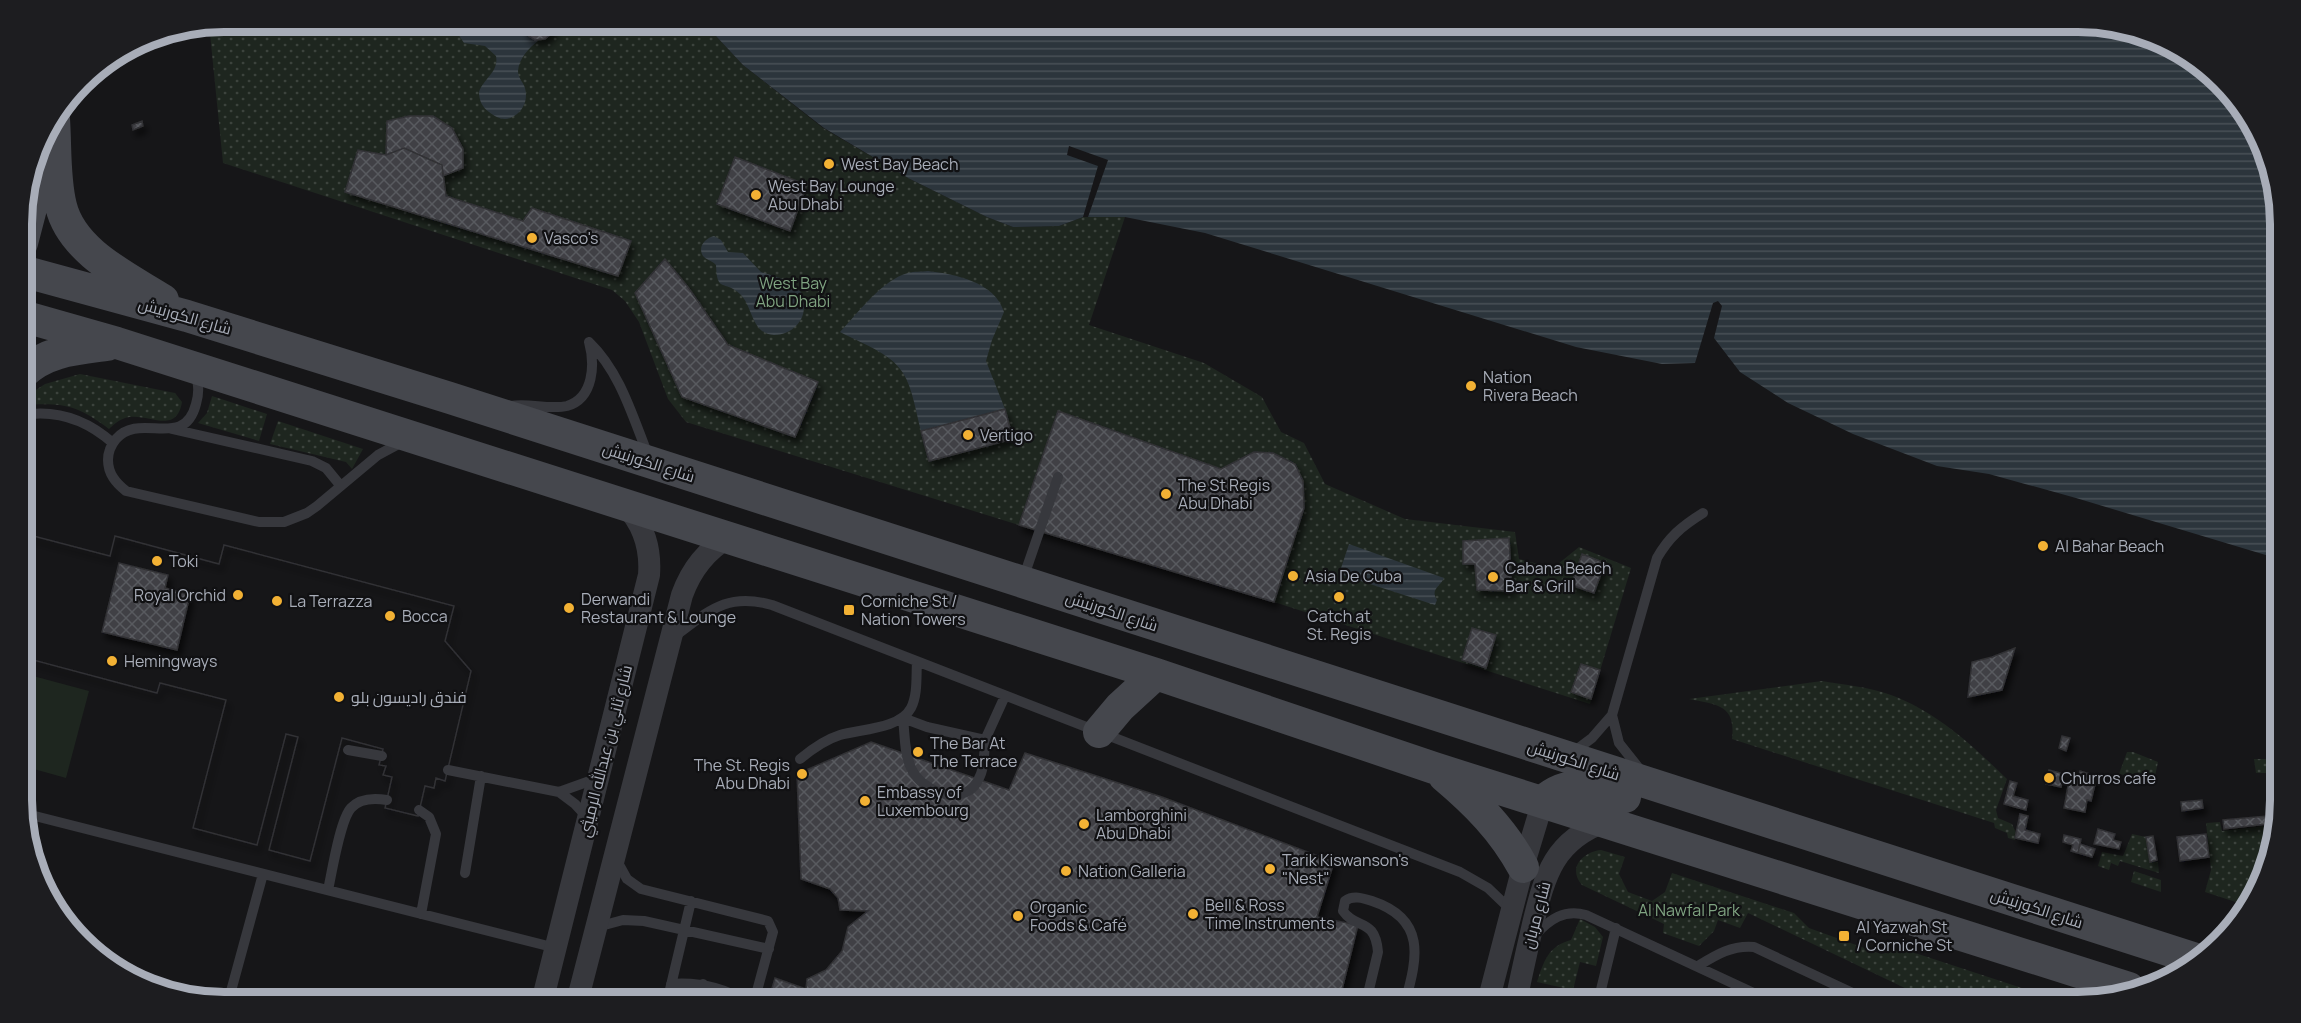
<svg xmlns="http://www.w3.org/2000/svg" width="2301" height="1023" viewBox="0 0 2301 1023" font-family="Manrope,Cairo,sans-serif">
<defs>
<pattern id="green-dots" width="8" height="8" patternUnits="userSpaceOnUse" patternTransform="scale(1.5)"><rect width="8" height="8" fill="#1e261f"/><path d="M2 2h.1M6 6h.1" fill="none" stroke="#3c433d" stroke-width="1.8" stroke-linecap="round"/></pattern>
<pattern id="water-rules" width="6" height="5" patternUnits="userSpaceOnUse" patternTransform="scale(1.5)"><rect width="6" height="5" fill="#2c353c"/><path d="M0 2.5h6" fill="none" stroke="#485056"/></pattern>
<pattern id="building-cross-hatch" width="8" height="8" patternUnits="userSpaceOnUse" patternTransform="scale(1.5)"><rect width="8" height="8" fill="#404145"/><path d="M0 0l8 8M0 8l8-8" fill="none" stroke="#595a5e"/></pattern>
<filter id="shadow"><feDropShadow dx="3.5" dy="6" stdDeviation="3" flood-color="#0009"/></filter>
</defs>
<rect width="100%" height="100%" fill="#161618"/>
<path fill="url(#green-dots)" d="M224 21H702L743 65 823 128 910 179 987 217 1013 227 1059 226 1083 217H1125L1089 325 1204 363 1262 397 1281 432 1304 443 1325 484 1405 519 1515 532 1519 559 1553 568 1579 547 1631 568 1590 704 1274 602 1304 508 1303 481 1295 465 1273 453 1254 452 1221 469 1059 411 1019 525 686 422 668 399 639 322 625 301 612 290 223 163 209 24Z
M80 374 175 393 182 402C176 437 147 411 125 418 119 420 113 425 109 429 75 404 64 403 22 405V399L45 384Z
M212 396 267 414 259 441 198 423 207 413Z
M278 421 363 449 352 469 346 462 270 444Z
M1822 681C1845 685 1869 687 1891 695 1937 712 1972 745 2007 779L1996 810 1998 818 2012 824 2016 833 2015 840 2008 838 2007 833 1995 828 1994 823 1732 739C1736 705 1718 705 1689 699Z
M2127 752H2133L2158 762 2154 781 2119 774Z
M2254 759H2280V773H2256Z
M2271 818H2276L2264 877 2248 906 2205 892 2211 870 2206 823 2220 822 2222 831 2271 825Z
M2132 834 2146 837 2150 861 2158 862 2159 873 2120 861 2118 866 2111 863 2109 870 2098 866 2102 852 2123 856Z
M1601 850 1625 857 1619 874 1628 892 1652 901 1665 892 1672 873 1794 913 1809 928 1881 954 1903 949 2064 1002H1934L1748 913 1740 928 1718 920 1714 931 1699 946 1663 933 1664 924 1582 885C1567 868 1583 852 1601 850Z
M2134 871 2161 880V892L2131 882Z
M1580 919 1595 927 1603 937 1596 966 1580 962 1573 990 1537 982C1544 961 1548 946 1571 940Z"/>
<path fill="#1e261f" d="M22 673 89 691 66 778 23 766Z"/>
<path fill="url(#water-rules)" d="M456 21H498C507 29 513 24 524 21L526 34 538 41C529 48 519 58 518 71 518 78 523 82 525 88 528 99 524 110 514 116 505 122 497 118 489 112 482 107 479 100 479 92 484 78 499 72 496 56L485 46 464 43 456 31Z
M702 21H2077L2155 37 2238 101 2278 197 2279 559 2076 498 1989 474 1937 466 1853 434 1788 403 1740 372 1714 338 1722 306 1718 301 1713 303 1695 363 1662 364 1576 347 1205 233 1125 217H1083L1059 226 1013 227 987 217 910 179 824 128 743 65Z
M714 236 721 240 728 252 743 253 761 272 786 280 801 292C805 305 806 316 796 326 790 332 782 335 774 335 751 334 753 306 740 294 724 279 717 294 716 265 713 261 706 260 703 256 697 246 706 238 714 236Z
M928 271C955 274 995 282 1004 312L992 340 986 361 1005 409 921 431C916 413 913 389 903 373 890 352 860 343 840 332 857 314 883 279 908 273 914 271 922 272 928 271Z
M1349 544 1444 578C1440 587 1430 589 1437 600L1435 605 1339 574Z"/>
<path fill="#161618" d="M1069 146 1108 160 1088 217H1083L1098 166 1067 155Z"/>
<path fill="url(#building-cross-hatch)" stroke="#303034" stroke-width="1.5" fill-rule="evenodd" filter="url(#shadow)" d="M524 21H553V32L545 39 535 40 526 34Z
M409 116H433L452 128 463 149V168L443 176 442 165 404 148 386 155 387 121Z
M142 121 143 126 133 130 132 125Z
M404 148 442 165 446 196 523 221 532 208 631 241 618 276 345 192 358 150 386 155Z
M735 157 807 185 790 231 717 204Z
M665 259 688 287 728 345 818 382 795 437 682 397 635 293Z
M1005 409 1013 439 929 461 921 431Z
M1058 411 1221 469 1254 452 1273 453 1295 464 1303 481 1304 508 1274 602 1019 525Z
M22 533 110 556 115 536 219 564 224 545 454 606 445 641 471 671 445 781 436 778 434 788 425 786 418 816 385 808 392 777 383 775 386 766 379 765 383 749 342 738 310 861 269 850 298 737 286 734 257 845 193 828 226 700 160 683 157 693 22 657ZM119 563 168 575 165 588 190 595 177 650 102 632Z
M22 533 110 556 115 536 219 564 224 545 454 606 445 641 471 671 445 781 436 778 434 788 425 786 418 816 385 808 392 777 383 775 386 766 379 765 383 749 342 738 310 861 269 850 298 737 286 734 257 845 193 828 226 700 160 683 157 693 22 657Z
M1509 538 1512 591 1477 590 1475 564H1463V541Z
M1582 554 1605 563 1594 593 1571 585Z
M1472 628 1496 635 1486 668 1462 660Z
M2015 648 2002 690 1968 697 1972 662 1992 657Z
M1581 664 1600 670 1591 699 1571 692Z
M2062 736 2070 738 2066 751 2059 748Z
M871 742 1009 790 1025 753 1162 797 1334 862 1317 917 1358 925 1339 1002 1295 1000V1002H768L775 978 806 989 807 979 826 970 842 951 848 927 868 911 840 910 838 898 830 889 801 879 797 774Z
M2049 770 2064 774 2061 787 2046 784Z
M2080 771 2097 776 2091 801 2087 800 2085 812 2064 808 2069 781 2077 783Z
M2010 781 2017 783 2013 796 2028 800 2026 810 2004 804Z
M2272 793H2280V801H2272Z
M2202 800 2203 808 2182 811 2181 802Z
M2020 814 2028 816 2025 830 2040 834 2038 843 2015 838Z
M2267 816V824L2224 829 2223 820Z
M2098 829 2115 834 2113 840 2121 842 2119 849 2094 844Z
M2206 834 2209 857 2180 861 2177 837Z
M2064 835 2081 839 2078 853 2071 851 2073 845 2063 842Z
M2153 836 2157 860 2150 862 2146 837Z
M2080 844 2095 849 2092 857 2078 853Z"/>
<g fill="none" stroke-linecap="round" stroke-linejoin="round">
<path stroke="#37383d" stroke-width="10" d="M589 342C620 372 632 415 648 455
M194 372C199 382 199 394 196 404 184 451 140 411 116 439 111 445 108 452 108 460 108 474 116 483 126 491L259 522H284L307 513 317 506 378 455 404 441
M511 406C529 403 550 410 567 406 594 398 595 364 589 342
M22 415C57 409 87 420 113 443
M172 429 312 461 326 468 340 485
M1023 579 1058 477
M675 636C709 611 727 592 772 605L1460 872 1488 888 1512 911
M1612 715 1619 743 1642 772
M985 740C984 751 985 766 980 776 968 809 923 794 911 768 904 752 905 735 903 718L927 727 985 740 1005 696
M348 750 382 756
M1572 753 1592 738 1612 715 1657 558C1669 537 1682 526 1703 513
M800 759C812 749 824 740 840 735 860 729 900 729 911 708 918 694 916 676 917 662
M448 770 559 792 575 804 588 818
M559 792 598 778
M419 810 429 817 436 834 421 914
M23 813 556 948
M617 861 627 879 641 889 768 921 773 932 754 1002
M465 873 481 776
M328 890C332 872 340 820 351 808 360 798 375 798 387 800
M597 927 623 920 644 921 769 949
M1535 935C1550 919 1564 909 1586 915L1773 1002
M1698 966C1716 955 1732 945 1754 947L1872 1002
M671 984C699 982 723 987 746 1002
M228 1002 263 874
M667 1002 691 901
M698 1002 703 984
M1366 1002 1378 952C1375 917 1356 930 1343 911L1345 901C1353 895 1363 898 1372 901 1426 919 1418 957 1405 1002
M1598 1002 1616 928"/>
<path stroke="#37383d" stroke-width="22" d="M542 1002 649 575C651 548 644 525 625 505
M577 1002 682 595C691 570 705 551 729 537
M1488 1002 1523 867 1543 801
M1516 1002C1521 976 1527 950 1533 924 1545 874 1554 840 1607 821"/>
<path stroke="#45474d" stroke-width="32" d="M54 119C56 147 54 179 61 206 72 252 127 277 163 300
M22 243 47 147
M22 271 187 316 450 398 2199 960
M22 316 117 343 1156 674 1434 768 2129 988
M22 374C45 351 76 349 107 345
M1099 732 1120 707 1156 674
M1444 776C1476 803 1503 830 1523 867
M1543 801C1571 777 1594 787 1625 797"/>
</g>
<g fill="#f2b134" stroke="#111113" stroke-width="2">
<circle cx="829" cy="164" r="6"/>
<circle cx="756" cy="195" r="6"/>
<circle cx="532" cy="238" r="6"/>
<circle cx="1471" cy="386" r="6"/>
<circle cx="968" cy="435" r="6"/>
<circle cx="1166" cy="494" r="6"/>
<circle cx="2043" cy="546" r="6"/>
<circle cx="157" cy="561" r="6"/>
<circle cx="1293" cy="576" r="6"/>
<circle cx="1493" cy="577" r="6"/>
<circle cx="238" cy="595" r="6"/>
<circle cx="1339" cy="597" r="6"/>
<circle cx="277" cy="601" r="6"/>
<circle cx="569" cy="608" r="6"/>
<rect x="843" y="604" width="12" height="12" rx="3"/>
<circle cx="390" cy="616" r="6"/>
<circle cx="112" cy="661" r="6"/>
<circle cx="339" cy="697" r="6"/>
<circle cx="918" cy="752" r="6"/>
<circle cx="802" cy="774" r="6"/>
<circle cx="2049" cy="778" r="6"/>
<circle cx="865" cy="801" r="6"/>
<circle cx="1084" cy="824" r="6"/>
<circle cx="1270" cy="869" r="6"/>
<circle cx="1066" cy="871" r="6"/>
<circle cx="1193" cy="914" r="6"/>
<circle cx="1018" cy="916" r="6"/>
<rect x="1838" y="930" width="12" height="12" rx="3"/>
</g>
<g text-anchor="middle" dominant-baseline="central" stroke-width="4.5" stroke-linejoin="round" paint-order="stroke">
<g font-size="16" fill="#a8adb8" stroke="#111113" text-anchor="start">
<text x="841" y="164">West Bay Beach</text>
<text x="768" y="186">West Bay Lounge<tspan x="768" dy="18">Abu Dhabi</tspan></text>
<text x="544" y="238">Vasco's</text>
<text x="1483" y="377">Nation<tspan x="1483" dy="18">Rivera Beach</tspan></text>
<text x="980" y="435">Vertigo</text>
<text x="1178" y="485">The St Regis<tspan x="1178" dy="18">Abu Dhabi</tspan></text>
<text x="2055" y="546">Al Bahar Beach</text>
<text x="169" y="561">Toki</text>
<text x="1505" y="568">Cabana Beach<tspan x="1505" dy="18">Bar &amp; Grill</tspan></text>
<text x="1305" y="576">Asia De Cuba</text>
<text x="226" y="595" text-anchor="end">Royal Orchid</text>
<text x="581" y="599">Derwandi<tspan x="581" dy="18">Restaurant &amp; Lounge</tspan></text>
<text x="289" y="601">La Terrazza</text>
<text x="861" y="601">Corniche St /<tspan x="861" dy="18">Nation Towers</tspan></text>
<text x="402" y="616">Bocca</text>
<text x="1339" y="616" text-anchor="middle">Catch at<tspan x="1339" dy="18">St. Regis</tspan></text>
<text x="124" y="661">Hemingways</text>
<text x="351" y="697">فندق راديسون بلو</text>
<text x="930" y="743">The Bar At<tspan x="930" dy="18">The Terrace</tspan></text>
<text x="790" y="765" text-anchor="end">The St. Regis<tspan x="790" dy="18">Abu Dhabi</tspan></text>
<text x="2061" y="778">Churros cafe</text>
<text x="877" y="792">Embassy of<tspan x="877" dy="18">Luxembourg</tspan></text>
<text x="1096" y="815">Lamborghini<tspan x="1096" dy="18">Abu Dhabi</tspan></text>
<text x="1282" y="860">Tarik Kiswanson's<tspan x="1282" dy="18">"Nest"</tspan></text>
<text x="1078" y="871">Nation Galleria</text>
<text x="1205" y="905">Bell &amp; Ross<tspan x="1205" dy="18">Time Instruments</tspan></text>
<text x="1030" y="907">Organic<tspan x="1030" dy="18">Foods &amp; Café</tspan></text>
<text x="1856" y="927">Al Yazwah St<tspan x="1856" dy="18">/ Corniche St</tspan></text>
</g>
<g font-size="16" fill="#7fa381" stroke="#111113">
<text x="793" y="283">West Bay<tspan x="793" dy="18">Abu Dhabi</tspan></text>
<text x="1689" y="910">Al Nawfal Park</text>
</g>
<g font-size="16" fill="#a8adb8" stroke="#111113">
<text transform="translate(185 316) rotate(16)">شارع الكورنيش</text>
<text transform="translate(649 462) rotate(18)">شارع الكورنيش</text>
<text transform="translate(1112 611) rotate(18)">شارع الكورنيش</text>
<text transform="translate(605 751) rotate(-76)">شارع ثاني بن عبدالله الرميثي</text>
<text transform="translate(1574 760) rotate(18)">شارع الكورنيش</text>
<text transform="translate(2037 908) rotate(18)">شارع الكورنيش</text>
<text transform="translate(1536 915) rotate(-75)">شارع مربان</text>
</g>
</g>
<path d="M0 0H2301V1023H0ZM224 32H2078A192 192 0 0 1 2270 224V800A192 192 0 0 1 2078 992H224A192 192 0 0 1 32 800V224A192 192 0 0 1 224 32Z" fill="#1d1d20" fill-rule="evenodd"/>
<path fill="none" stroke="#a8adb8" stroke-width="8" d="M224 32H2078A192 192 0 0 1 2270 224V800A192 192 0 0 1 2078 992H224A192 192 0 0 1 32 800V224A192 192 0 0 1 224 32Z"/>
</svg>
